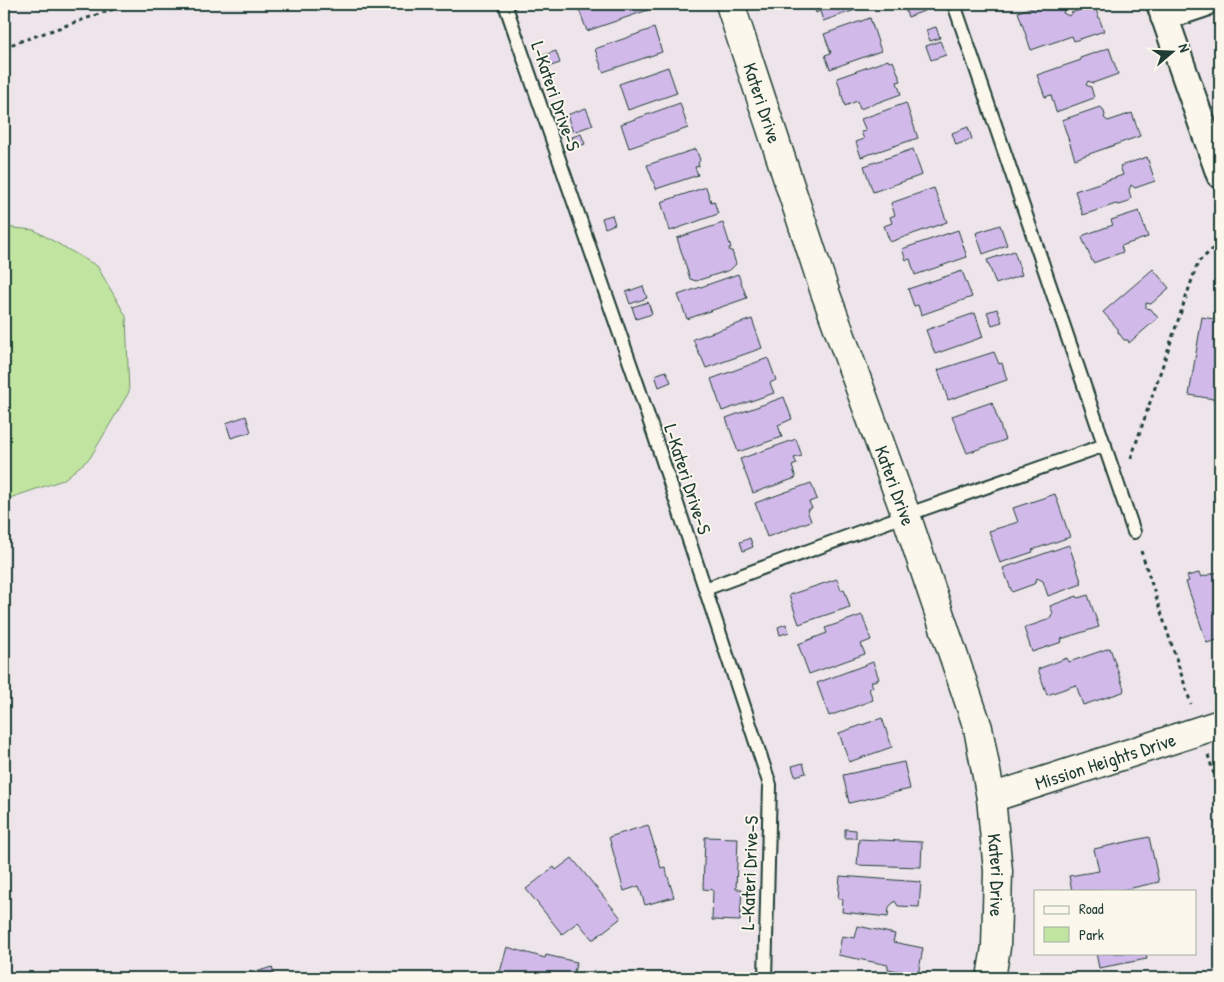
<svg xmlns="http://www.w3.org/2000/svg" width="1224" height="982" viewBox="0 0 1224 982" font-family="'Patrick Hand',sans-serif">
<rect width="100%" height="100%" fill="#eee5eb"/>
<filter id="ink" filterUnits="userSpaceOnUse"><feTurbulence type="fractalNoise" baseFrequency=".02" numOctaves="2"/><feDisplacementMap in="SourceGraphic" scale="10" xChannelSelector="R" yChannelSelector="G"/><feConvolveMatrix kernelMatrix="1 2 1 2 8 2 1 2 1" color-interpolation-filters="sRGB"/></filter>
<g filter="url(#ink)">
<path fill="#c1e5a0" stroke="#70916a" d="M4 227 34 230 97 266 126 316 129 392 90 458 63 480 4 500Z"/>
<path fill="#d1baea" stroke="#1f3d34" d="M588 4H646L648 10 587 31 578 7Z
M813 4H873L823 21 820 11 816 13Z
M903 4H921L924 11 908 17Z
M1042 4H1062L1064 10 1063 13 1069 16 1071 13 1094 5 1104 31 1074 41 1072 36 1031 50 1018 12Z
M870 18 881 51 830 69 825 55 831 53 824 34Z
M936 27 940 38 930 41 926 30Z
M654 28 662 52 603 72 595 49Z
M940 41 946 55 931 60 926 46Z
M1109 48 1118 74 1093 83 1088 81 1086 85 1091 87 1094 98 1056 112 1051 95 1045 97 1037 75 1081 60 1080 58Z
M556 51 560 63 548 67 544 55Z
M888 60 889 62 893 61 901 81 897 82 901 94 860 109 857 101 845 106 837 78Z
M668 67 677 93 628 110 619 84Z
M680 103 688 128 629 148 621 124Z
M906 103 918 138 861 157 856 142 864 139 861 132 866 131 861 119Z
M1100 107 1103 109 1105 115 1104 118 1108 121 1132 113 1140 136 1075 159 1062 120Z
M586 108 593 125 573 132 567 115Z
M968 127 972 139 956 145 952 133Z
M581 134 585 144 576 147 572 137Z
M696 149 700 160 698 163 699 166 695 167 698 175 656 189 647 165Z
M913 149 922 175 873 192 864 166Z
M1147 157 1155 181 1135 188 1131 185 1129 190 1131 199 1126 203 1119 205 1116 204 1083 215 1075 191 1123 175 1120 166Z
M706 187 711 202 714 201 718 214 670 231 661 202Z
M934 188 947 222 890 242 884 226 892 223 890 217 895 215 891 203Z
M1139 211 1148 237 1121 246 1123 252 1093 263 1082 238 1084 235 1113 225 1111 220Z
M612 215 615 224 605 228 602 218Z
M723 223 731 248H729L730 251H732L736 264 730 270 696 281 690 279 677 238Z
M1000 225 1007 245 983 254 976 233Z
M958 230 967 257 915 275 910 259 906 260 902 249Z
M1014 251 1022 275 996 284 987 260Z
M1153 269 1169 288 1151 304 1146 303V308L1151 309 1158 318 1129 343 1128 340H1124L1118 332V329L1103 312Z
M962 271 972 297 921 315 918 305 914 306 908 289Z
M738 274 747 298 687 319 678 295Z
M643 286 647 298 630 304 626 292Z
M648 302 652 314 636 319 632 307Z
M997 309 1002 322 992 325 987 312Z
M975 313 983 337 935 354 926 330Z
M1202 317 1220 320V347L1218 348 1220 350V400L1189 395Z
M752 319 762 348 706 368 701 356H700L693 339Z
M994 352 999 364 1002 363 1007 380 948 400 938 370Z
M768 358 776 380 770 383 774 393 722 411 711 379Z
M666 371 671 382 659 387 655 375Z
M784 397 792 419 778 425 782 437 738 452 726 418Z
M992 402 1005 440 967 453 952 416Z
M246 416 251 432 231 438 226 423Z
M796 439 802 456 794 458 797 464 792 466 796 478 753 493 740 459Z
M811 483 817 499 809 502 812 508 807 510 811 521 767 537 755 503Z
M1055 494 1070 537 1032 550 1033 552 1000 563 989 531 1018 522 1013 508Z
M750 538 753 547 743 551 740 542Z
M1069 545 1082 584 1048 596 1043 581 1037 578 1034 584 1012 592 1003 568Z
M1218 572 1220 580V639L1207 643 1186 582 1189 581 1187 576 1199 573 1201 577Z
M837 579 841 590 844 589 850 607 799 624 789 595Z
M1088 595 1099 627 1061 639 1062 642 1032 652 1024 628 1050 619 1053 613 1050 606 1077 596 1078 598Z
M862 615 871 640 861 644 865 654 809 674 798 644 827 633 825 628Z
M786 624 789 632 780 635 778 627Z
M1110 648 1124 689 1123 692 1083 705 1076 685 1047 695 1038 669 1067 658 1069 662Z
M873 662 879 679 871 682 873 687 869 689 873 700 829 716 817 683Z
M882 718 892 747 849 762 839 733Z
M904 762 910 789 849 803 843 775Z
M803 763 806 773 795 776 792 766Z
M648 825 661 868 665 867 674 897 645 905 639 886 624 891 609 837Z
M845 829 856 830V838H845Z
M705 837 738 838 736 889H742L740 921 712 920 713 890 703 889Z
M1149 837 1159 882 1118 891H1072L1069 876 1099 871 1094 849Z
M859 839 922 842 921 867 857 865Z
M572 858 621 918 594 939H592L578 922 562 934 526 889 554 867 556 870Z
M840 876 921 882 919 907 898 906 895 901 889 907 888 917 842 912 843 899H838Z
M858 926 895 934 893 942 923 948 918 975 888 969V965L838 955 842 936 855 938Z
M507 947 545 958 546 955 577 962 572 978H494L495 974 500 972Z
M1096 953H1146L1147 959 1099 968Z
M272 967 275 978H240L239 977Z"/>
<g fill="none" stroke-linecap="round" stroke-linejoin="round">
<g stroke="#1f3d34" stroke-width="16">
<path id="lane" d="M505 4 639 389 770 785 765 978
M954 4 1134 532
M705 589 906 515 1105 445"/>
</g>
<g stroke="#1f3d34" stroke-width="30">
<path id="street" d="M1160 4 1220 175
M1164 17 1203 4"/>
</g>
<g stroke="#1f3d34" stroke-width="31">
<g id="secondary">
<path id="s1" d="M730 4 825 292 906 515 978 728 991 798 998 871 996 947 991 978"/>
<path id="s2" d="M991 798 1220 724"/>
</g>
</g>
<path stroke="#1f3d34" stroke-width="3" stroke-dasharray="4 4" stroke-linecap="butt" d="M4 47 128 4
M1131 458 1198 262 1220 243
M1141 551 1191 704
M1208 755 1220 793"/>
<use href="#lane" stroke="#fbf7ec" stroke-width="12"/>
<use href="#street" stroke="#fbf7ec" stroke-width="26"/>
<use href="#secondary" stroke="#fbf7ec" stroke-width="28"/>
</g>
</g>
<g text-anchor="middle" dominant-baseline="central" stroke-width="4" stroke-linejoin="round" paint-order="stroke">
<g font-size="19" fill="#1f3d34" stroke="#fbf7ec">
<text transform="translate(556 96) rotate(71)">L-Kateri Drive-S</text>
<text stroke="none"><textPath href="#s1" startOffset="104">Kateri Drive</textPath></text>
<text transform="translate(688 479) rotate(72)">L-Kateri Drive-S</text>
<text stroke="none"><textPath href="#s1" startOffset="509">Kateri Drive</textPath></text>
<text stroke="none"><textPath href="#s2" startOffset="120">Mission Heights Drive</textPath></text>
<text transform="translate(749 873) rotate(-88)">L-Kateri Drive-S</text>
<text stroke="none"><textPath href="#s1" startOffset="914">Kateri Drive</textPath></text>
</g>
</g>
<rect width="1224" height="982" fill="none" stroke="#fbf7ec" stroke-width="20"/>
<rect x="10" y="10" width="1204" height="962" fill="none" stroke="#1f3d34" stroke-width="2" filter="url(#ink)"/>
<rect x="1034" y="890" width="162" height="65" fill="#fbf7ec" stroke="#a3ada2"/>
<rect x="1044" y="906" width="25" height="8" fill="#fbf7ec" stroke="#a3ada2"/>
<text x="1079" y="914" font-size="15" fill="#1f3d34">Road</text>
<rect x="1044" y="927" width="25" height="15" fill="#c1e5a0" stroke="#a3ada2"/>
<text x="1079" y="940" font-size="15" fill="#1f3d34">Park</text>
<g transform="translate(1172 52) rotate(71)" stroke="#fbf7ec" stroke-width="4" paint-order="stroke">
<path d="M0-4L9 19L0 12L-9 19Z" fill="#1f3d34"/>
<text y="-8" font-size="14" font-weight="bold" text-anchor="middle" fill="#1f3d34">N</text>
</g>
</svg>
